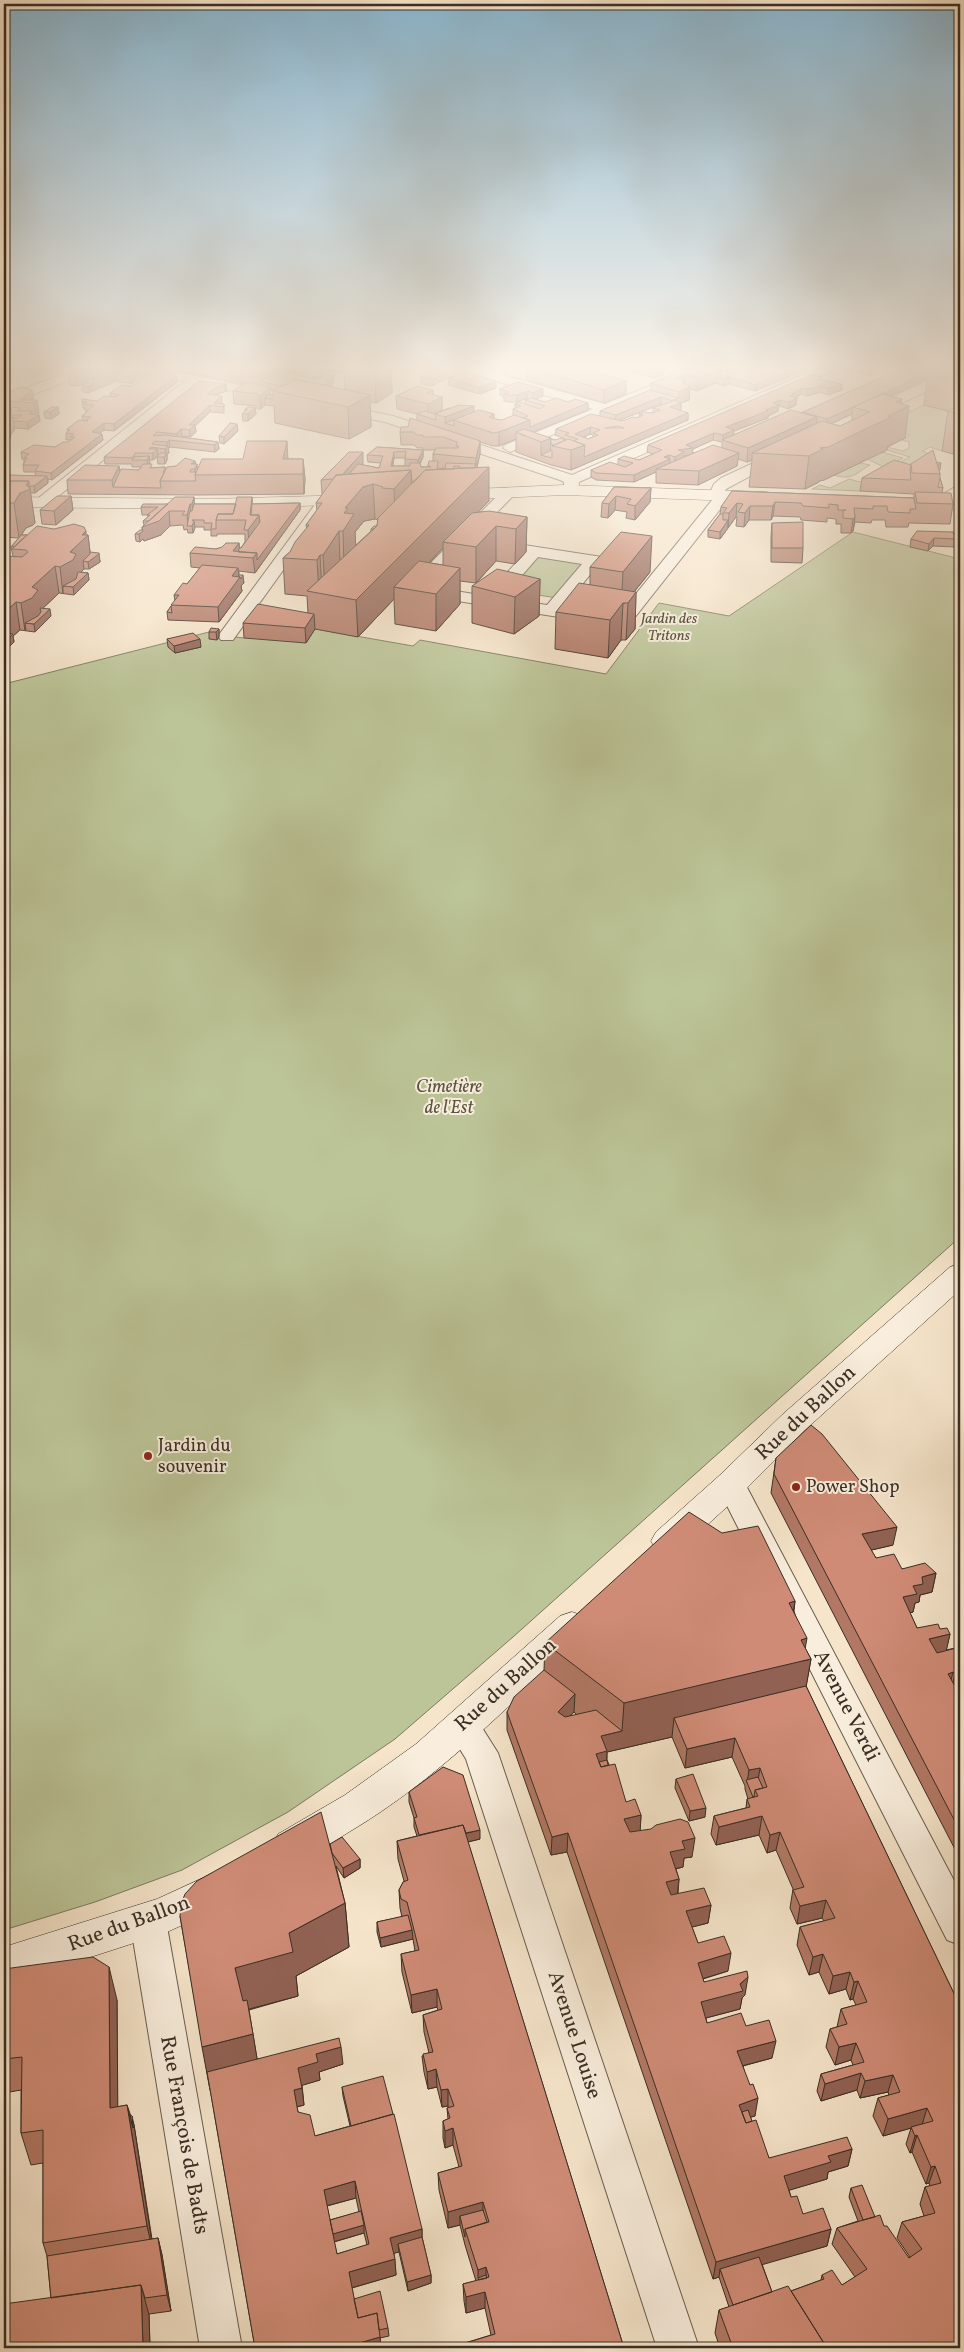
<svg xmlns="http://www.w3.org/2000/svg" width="964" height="2352" viewBox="0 0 964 2352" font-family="Vollkorn,serif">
<rect width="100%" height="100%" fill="#f6e5cb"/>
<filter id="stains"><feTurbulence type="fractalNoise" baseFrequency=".004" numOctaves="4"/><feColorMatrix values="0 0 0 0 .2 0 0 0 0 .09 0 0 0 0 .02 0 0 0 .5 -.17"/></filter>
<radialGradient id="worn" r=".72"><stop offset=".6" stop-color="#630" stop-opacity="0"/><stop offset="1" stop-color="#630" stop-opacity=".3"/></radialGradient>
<path fill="#bcc598" stroke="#7a7a5e" d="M924 405 957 414 960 442 942 451 930 447 922 451 929 454 860 491 812 489 820 485 830 488 849 479 860 482 910 457 884 449 887 447 903 451 909 448V442L902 440 910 435 878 426Z
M882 452 903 458 884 467 867 459Z
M860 463 870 465C857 472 853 481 834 475Z
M853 532 960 559V1237L513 1637 395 1739 288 1812 182 1870 95 1902 4 1930V684L213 631 211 634 244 638 259 619 413 646 420 640 606 674 659 603 729 616Z
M526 552 600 563 570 600 493 588Z"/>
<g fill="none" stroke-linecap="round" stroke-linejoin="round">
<g stroke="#685c4e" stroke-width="2">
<path id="street" d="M85 365H102L100 368 4 406V397Z
M118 365H141L393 416 572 475 825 365H842L840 368 579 482 578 490 571 494 566 493 564 490V482L560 480 385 422 198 384 46 506H36L33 503 36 500 185 381 119 368Z
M449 365H468L605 404 701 365H718L716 368 510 452 503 448 505 445 593 409 450 368Z
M960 366V375L875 416 870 417 863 413 865 410Z
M781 450 788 454 786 457 726 489 725 491 731 495 729 498 628 626 622 627 413 594 407 592 405 589 504 489H514L516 492 514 495 425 586 486 596 523 555 486 548 484 545 486 542 492 540 628 561 634 563 636 566 634 569 628 571 597 566 563 608 618 616 713 499 709 495 714 484 721 478ZM538 557 582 564 547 605 502 598Z
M960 484V494L955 508H945L942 505 945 493Z
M324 497 332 502 233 640H221L218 636 221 632 319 499Z
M731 1473 741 1476 960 1892V1945L947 1940 716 1484 721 1476Z
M462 1711 474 1715 498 1753 699 2348H657L466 1759 445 1725 450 1715Z
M148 1904 161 1909 166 1921 242 2348H200L130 1921 135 1909Z"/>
</g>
<g stroke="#392e24" stroke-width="1">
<path id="secondary" d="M564 485 767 492 773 494 775 497 773 500 767 502 564 495 453 500 447 498 445 495 447 492 453 490Z
M355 495 361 496 363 500 361 504 209 509 4 507V497L209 499Z
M915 499 960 500V510L909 508 907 504 909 500Z
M960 1264V1290L805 1430 742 1493 680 1550 668 1554 656 1550 651 1541 656 1532 720 1475 783 1414 950 1267Z
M572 1612 584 1616 589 1626 584 1636C509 1705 437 1780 349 1832 330 1844 312 1856 292 1863L278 1858 273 1846 278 1834 345 1795 416 1744 560 1616Z
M214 1873 228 1878 234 1891 228 1904 165 1933 4 1985V1947L157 1899Z"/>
</g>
<use href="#street" fill="#f9eedd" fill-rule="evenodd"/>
<use href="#secondary" fill="#f9eedd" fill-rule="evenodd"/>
</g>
<path fill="#b27865" stroke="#392e24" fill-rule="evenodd" d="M20 365H35L29 367 20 366Z
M45 365H68L61 368Z
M84 365H134V366L176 376 177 382 114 431 104 430 100 433 103 440 52 480 48 479V483L35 493H30L35 523 33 525 26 528 21 535H88L90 552 100 560V562L89 569H84L81 572 88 573 89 580 74 595 59 593 43 608 51 616 35 632 20 630 13 636 14 642 4 652 13 556 11 547 19 538 4 537V475L36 476 35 472H24L23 465 24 462V459H22L21 452 55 447 68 442 70 440H66V433L68 432 67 429 83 421 82 416 87 411H85V408H83L82 401H97L110 396V393L132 386 140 380H136L132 384 116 381 88 393 83 392 82 385 87 383V382L77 386 70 385 68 372Z
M146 365H291L283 368V370L294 368V373L310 374 324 371V376L334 375V382L332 383V387L345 390 344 374 300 365H391L392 393 376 403 370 402 371 427 349 439 275 423 274 406 265 405 261 409H257V406L234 404 233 391 244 384ZM270 389 274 390 273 391V395H270Z
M477 365H508V368L498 371Z
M622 365H664V366L661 367 663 375 654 378 621 369Z
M668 365H758V367L760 368 764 367V365H817L755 391 729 384 724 386 715 383 697 391 690 389 689 400 681 403V409L679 410 688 413V420L571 470 551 465 516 452V439L499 446H493L480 442V454L477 467 489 501 478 512 527 517 526 552 515 564 496 561 476 583 460 581V604L436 631 395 624 394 599 358 637 315 629 306 643 244 638 243 623 308 613 307 596 285 594 283 558 290 552 307 529 306 525 317 510 316 503 323 493 322 494 321 480 363 465 379 468 381 463 368 462 367 455 377 447 423 450V457L420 464 421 467H428V465L433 461V454L435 450H423V448H417L414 445H401L400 432 408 427 417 420V414L397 409 396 396 433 390V395L442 397V410L437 413 474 412 494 414V419L502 420 513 416V409H515V404H525V400L529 399 527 398 517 402H508L504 401V397L500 395V389L518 382 543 396 535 399 545 402H568L588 403V410L532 432 555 440 565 439 555 435 556 429 600 416V411L651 390V383L685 370ZM661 404H663L653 408V413L639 414V417L622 421 620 420ZM590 434 593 435V437L588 439 584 437ZM394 458H405V466H393ZM375 519 378 520 377 526 371 529V531L355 546V532L364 521ZM443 548V565L429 563Z
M842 365H889L878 369 877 373 870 376 842 368Z
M960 365V456L942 451 948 411 924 405 927 379 890 396 901 404 905 438 887 447V450L824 480 819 481V482L805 489 749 487 752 460 747 462 738 459 737 466 698 485 656 483V472L634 482 596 480 591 477V470L618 464V459L639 460 653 454 647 452 648 445 822 380 842 390 828 395 820 392 807 396 801 394 796 398V405L788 409 780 406 778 407V411L768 416V418L734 431 733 435 939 368ZM852 414V421L840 426 831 424ZM713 440 722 442V448L692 453 693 449Z
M527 367 626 381V394L604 403 527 380Z
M421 377 447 378 432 386 421 384Z
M448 378 496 388 480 394 449 385Z
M226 384 227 391 215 395 222 402 221 404H224V413L210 412 195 426 196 432 190 437 182 436 181 437 218 442 219 449 215 452 170 447 168 448 169 453 167 455V460L165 464H158L157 457 153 460H149V464L152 468 165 467 166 470 176 466 195 461 197 470 288 459H303L305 479 304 494 197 495 68 494 67 480 119 466 120 472 139 470 141 467H132V464H105L104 457Z
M4 394 34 400 39 413 37 414 39 415 40 421 28 429 15 428H14V430L10 436V439L4 445Z
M58 407 59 414 51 419 45 418 44 412Z
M255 407 256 414 248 421H243L242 414 245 411V409Z
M238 431 224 444 220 443 219 436Z
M937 462 941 463 939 470 940 474V478L943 488 942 493 953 504 950 524 909 523 908 527H886L885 520H872L871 523 855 522 853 531 851 533H841V524H836V519L827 518V522L801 520 800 517 773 516 771 520H749L744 527 736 526 737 517H736L720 539 708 537V530L720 514 721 507 732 491 914 498V494L860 491 862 478 911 465Z
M614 487 651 488 650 502 635 520 626 518 627 512 615 510 608 518 601 517 602 503Z
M71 496 73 510 56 525 42 524 40 510Z
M194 497V504H236L252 497V504L300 503V510L255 573 239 571V575L244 583 241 586 242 591 219 622 168 620 167 612 175 601 174 595 187 584 200 568 191 567 190 553 216 549 239 543V548H241L245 542V534H217V536H211V530H204V527H195L193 533H188L187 529 184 530 183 525 170 526 161 535 144 541 143 539 140 542 136 541 135 534 142 530V527L144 525 143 521 148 517V515H142L141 507 168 504Z
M772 523 803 548 802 563 771 562V537Z
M953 532 956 539 955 547 933 546 928 551 910 547 911 539Z
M590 567 650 572 634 592H636L635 629 626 640H621L608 658 555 649 556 612 590 585Z
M540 579 539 616 514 634 472 623V586Z
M219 629V637L217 640 209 639V632Z
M167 639 201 647 175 653 168 647Z
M776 1458 893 1545 871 1550 876 1558 902 1569 936 1573 932 1592 920 1595 919 1602 915 1603 913 1612 910 1613 917 1628 940 1629 950 1634 946 1650 960 1647V1859L771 1493Z
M795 1601 794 1611 805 1648 811 1659 806 1686 960 2006V2348H720L715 2333 719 2310 729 2307 719 2277 713 2279 567 1852 551 1855 507 1730V1712L544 1670 545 1643ZM574 1712 577 1715 570 1716ZM672 1737 685 1768 732 1757 745 1786V1789L748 1799H747L746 1808 714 1816 711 1834 716 1845 759 1835 767 1853 776 1850 793 1889 790 1908 797 1924 822 1918 824 1921 800 1927 797 1945 809 1975 819 1972 829 1994 846 1989 850 2000 853 1999 856 2005 841 2009 837 2027 830 2029 826 2047 835 2065 851 2060 853 2065 821 2074 817 2091 821 2101 857 2090 860 2098 888 2092 889 2095 878 2098 873 2116 883 2136 911 2128 906 2144 910 2153 912 2152 926 2184 929 2183 930 2186 925 2187 920 2204 924 2216 902 2222 897 2238 910 2257 909 2258 884 2226 875 2217 851 2188 849 2197 858 2221 837 2228 832 2244 855 2277 842 2285 822 2275 821 2280 791 2291 772 2292 762 2264 827 2246 831 2229 803 2214 791 2197 789 2190 827 2179 828 2172 848 2166 852 2149 769 2158 750 2117 755 2116 743 2066 772 2058 746 2026 707 2023 706 2018 740 2009 742 1998 745 1995 704 1982 703 1979 728 1971 698 1943 692 1927 708 1923 711 1905 678 1894 679 1879 676 1869 683 1867 684 1858 692 1857 640 1831 641 1815 626 1802 607 1760V1752Z
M676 1779 705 1817 689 1821 675 1788Z
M409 1792 480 1839 468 1842 624 2348H462V2344L491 2335 485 2308 466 2313 464 2301 463 2284 476 2281 465 2245 460 2225 448 2228 439 2190 438 2173 459 2167 453 2145 445 2148 443 2138V2121L448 2119 447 2108H449L448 2106 442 2107 437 2087 428 2089 424 2072 422 2056 429 2053 424 2032 423 2015 438 2010 437 2007 412 2013 402 1972 401 1954 415 1951 413 1939 381 1947 377 1932V1922L402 1917 400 1908 399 1890 404 1881 398 1859 397 1841 417 1836 414 1827V1818L409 1802Z
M330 1844 360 1859V1868L344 1878 336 1866 345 1903 349 1947 296 1976 298 1996 249 2010 257 2059 343 2064 319 2072 320 2080 302 2085 304 2105 297 2107 298 2112 315 2136 350 2126 343 2096 342 2087 422 2229V2237L431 2275V2283L408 2291 399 2252 394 2253 396 2275 352 2288 354 2299 388 2328 389 2336 380 2338 381 2348H255L180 1916ZM356 2198 359 2212 330 2220 327 2206ZM364 2233 367 2245 337 2254 334 2242Z
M4 1969 117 2000V2107L127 2105 134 2125 152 2239 158 2238 162 2255 171 2311 149 2314 150 2348H4L51 2298 47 2256 43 2243V2163L31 2165 21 2133V2090L4 2093Z"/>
<path fill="#916153" stroke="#392e24" d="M28 365H35L29 367Z
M61 365H68L61 368Z
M95 365H97L99 375 122 365H134L135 372 115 374 116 381 88 393V387L93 384 92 378 86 377 87 382 77 386 75 374Z
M273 365H291L283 368V372L260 381V375Z
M386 365H391L392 393 376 403 375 371Z
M498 365H508V368L498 371Z
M650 365H664V366L650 371Z
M686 365H698L686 370Z
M743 365H750L749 374 728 377V371Z
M789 365H817L755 391V385L786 372V366Z
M876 365H889L878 369 877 373 870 376 871 369 876 367Z
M294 368V375L285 373Z
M664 368 663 375 654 378 655 372Z
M310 369V375L299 382 298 375Z
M721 369 720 378 715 377V383L697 391 698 378Z
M324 371V378L312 384 311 378Z
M447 372V378L432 386V380Z
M928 373 927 379 862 409 853 407Z
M135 374 136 380 132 384 131 378Z
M685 374V389L690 387 689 400 681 403V409L670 414V407L673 400 679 398V392L681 388 675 391 676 378Z
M334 375V382L332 383V388L312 398 325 380Z
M176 376 177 382 114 431V424Z
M730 377 729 384 724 386 725 379Z
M496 381V388L480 394V388Z
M626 381V394L604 403V390Z
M226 384 227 391 212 396 207 394 212 390Z
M842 384V390L828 395 829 388Z
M821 386 820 392 807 396 808 389Z
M270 387 271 399 265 398V405L261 409 260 396Z
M802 388 801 394 794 400 797 398 796 405 788 409 790 396Z
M543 389V396L533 400V393Z
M32 390 34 402 37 400 39 413 36 416 34 403 20 400Z
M433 390V402L442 397V410L428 417V404L426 393Z
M528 391 527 398 517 402V395Z
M370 395 371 427 349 439 348 407Z
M960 395V412L957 414Z
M222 396V402L219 406 214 403Z
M661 397V404L615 422 616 415Z
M10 398 13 421H14L15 428H14V430L10 436V439L4 445V405Z
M902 399 901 410 909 406 905 438 887 447V450L824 480 819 481V482L805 489 809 456 820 448 888 416 896 402Z
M780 400V406L778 407V411L768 416V418L734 431 733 437 723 440V435L726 427 766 410 773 403Z
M588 403V410L524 436 516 432V439L499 446V432L530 420Z
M210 405V412L195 426 196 432 190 437 189 425Z
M474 406V418L453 420 445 423V417Z
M58 407 59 414 51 419 50 412Z
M255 407 256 414 248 421V414Z
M853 407 852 414 826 426 827 419Z
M32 411 33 418 39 415 40 421 28 429 27 422 29 414Z
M688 413V420L571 470V450L585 445Z
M494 414V428L489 417Z
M817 417 816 430 752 453V460L747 462 748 448Z
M104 423V430L93 439 92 432Z
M237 424 238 431 224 444V437Z
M591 427 590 434 578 440 575 434Z
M181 429 182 436 177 441 176 434Z
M714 433 713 440 693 449 692 455 684 456V459L674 464 675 457 678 450 686 445Z
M102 434 103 440 52 480 51 473Z
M551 438 550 457 541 455V442Z
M169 440 170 447 168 448 169 453 167 455V460L165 464 164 457 166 455 165 449 167 447V442Z
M287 441 288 460 283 459Z
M480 441V454L476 471 460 486 476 465V458Z
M218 442 219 449 215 452 214 445Z
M157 449 158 456 153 460V453Z
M423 450V457L418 467V460Z
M363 452V466L358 471 339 479Z
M394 452V458L391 473V466Z
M739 453 737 466 698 485 699 471Z
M669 455V459H670V466L656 469V472L634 482V475Z
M149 456 150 463 148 467 147 460Z
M303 459 305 479 304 494 303 474Z
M195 461 196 467 197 464 198 475H195V469L191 464Z
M941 463 940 470 935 473 936 466Z
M119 466 120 479 113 487 112 480Z
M489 467V501L448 543 443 542V548L404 589 394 587V599L358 637 356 600Z
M411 470 412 504 395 520 394 489Z
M47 476 48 483 35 493 34 486Z
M29 481 35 523 33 525 26 528 19 538 14 503Z
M373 484 375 519 364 521 355 532 356 549 344 567 343 531 345 508 363 487Z
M651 488 650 502 635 520V506Z
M71 496 73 510 56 525 54 511Z
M616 496 615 510 608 518 609 504Z
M194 497 195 511 193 518 192 504Z
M252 497 253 511 259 515 260 529 249 544 248 530Z
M775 502 773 516 771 520 773 506Z
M300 503V510L255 573 253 558Z
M737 503 736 517 728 528 729 513Z
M190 504 191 518 188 526 187 515Z
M750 506 749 520 744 527 745 513Z
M169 511 170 526 161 535 144 541 143 539 140 542 139 534 143 531 142 527Z
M527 517 526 552 515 564 516 529Z
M855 517 853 531 851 533 853 519Z
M728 520V528L720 539V532Z
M194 521 195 528 193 533 192 526Z
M496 526V561L476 583V547Z
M86 531V537L88 535 91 560 99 553 100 562 89 569 88 562 83 561 84 569 79 574 88 573 89 580 74 595 73 587 63 586V594L60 567Z
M339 531 340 566 325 591 323 555Z
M652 536 650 572 625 603H623L621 640 608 658 610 620 621 605 623 572Z
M934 538 933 546 928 551 929 544Z
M239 543 240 557 233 551Z
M320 555 322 591 319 593 317 560Z
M55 566 59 593 41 610 50 609 51 616 35 632 34 624 25 623 26 630 25 631 21 603 32 587Z
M238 568 239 578 243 575 244 583 241 586 242 591 219 622 218 607 232 576Z
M460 568V604L436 631V594Z
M540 579 539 616 514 634 515 597Z
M636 592 635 629 626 640 628 603Z
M16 602 20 630 13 636 14 642 4 652V613Z
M314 614 315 629 306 643 305 628Z
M219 629V637L217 640 216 632Z
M200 639 201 647 175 653 174 646Z
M897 1527 893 1545 859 1553 862 1534Z
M936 1573 932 1592 920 1595 919 1602 915 1603 913 1612 899 1616 903 1597 922 1577Z
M795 1601 788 1647 789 1603Z
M950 1634 946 1652 925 1658 929 1639Z
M807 1638 803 1661 811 1659 803 1705 674 1718 672 1737 607 1752 606 1770 599 1772 596 1754 601 1736 622 1731 624 1703 801 1640Z
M953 1672 949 1688 948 1674Z
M960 1673V1690L951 1691 955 1674Z
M575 1694 574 1712 558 1730V1712Z
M735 1738 732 1757 685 1768 687 1749Z
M760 1768 757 1786 747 1783 749 1770Z
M706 1808 705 1817 689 1821 690 1811Z
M641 1815 640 1833 623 1837 624 1819Z
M762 1816 759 1835 716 1845 719 1827Z
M480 1830V1839L422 1853V1844Z
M780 1832 776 1850 767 1853 770 1835Z
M568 1833 567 1852 551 1855 552 1837Z
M695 1838 692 1857 684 1858 683 1867 668 1870 670 1852 682 1841Z
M360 1859V1868L344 1878 343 1868Z
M679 1879 677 1897 664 1900 666 1882Z
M826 1900 822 1918 797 1924 800 1906Z
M345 1903 349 1947 296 1976 298 1996 242 2011 235 1968 289 1933Z
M711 1905 708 1923 684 1929 686 1911Z
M412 1930 413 1939 381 1947 380 1938Z
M731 1953 728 1971 695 1981 698 1963Z
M823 1954 819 1972 809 1975 813 1957Z
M109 1967 117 2000 118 2131 110 2108Z
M850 1972 846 1989 829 1994 833 1976Z
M748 1977 745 1995 742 1998 740 2009 698 2020 701 2002 740 1984Z
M858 1981 853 1999 850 2000 854 1982Z
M437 1989V2007L412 2013 411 1995Z
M253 2034 260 2077 210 2090 202 2047Z
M776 2041 772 2058 734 2068 737 2051Z
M856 2043 851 2060 835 2065 839 2047Z
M341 2047 343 2064 319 2072 320 2080 300 2086 298 2068 316 2054Z
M436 2069 437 2087 428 2089 427 2072Z
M861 2073 857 2090 821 2101 825 2084Z
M893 2075 888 2092 860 2098 865 2081Z
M302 2088 304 2105 296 2107 294 2090Z
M448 2089V2106L442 2107 441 2090Z
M758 2098 755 2116 740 2120 739 2105Z
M127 2105 133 2128 132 2116 134 2125 154 2256 147 2226Z
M927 2108 922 2125 883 2136 888 2119Z
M453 2128V2145L445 2148V2131Z
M917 2135 912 2152 910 2153 915 2136Z
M852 2149 848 2166 828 2172 827 2179 780 2193 784 2176 828 2156Z
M935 2166 929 2183 926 2184 931 2167Z
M355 2181 356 2198 326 2206 324 2190Z
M483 2202V2218L460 2216V2225L448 2228V2212Z
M364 2225V2233L333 2242 332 2234Z
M422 2229V2245L398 2244 399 2252 391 2254 390 2238Z
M831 2229 827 2246 723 2276 720 2269 719 2277 713 2279 716 2262Z
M158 2238 162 2255 171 2311 167 2295Z
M395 2259 396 2275 351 2288 349 2272Z
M486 2267V2283L478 2278V2270Z
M431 2275V2283L408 2291 407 2282Z
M141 2285 149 2315 150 2348H143Z
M489 2285 485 2292V2308L466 2313V2297Z
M380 2337 381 2348H357L356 2344Z"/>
<path fill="#cf8b76" stroke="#392e24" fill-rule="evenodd" d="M84 365H95L75 374 68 372Z
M102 365H122L92 378 86 377 95 373V370L109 366Z
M178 365H204V370Z
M208 365H279L260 375Z
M343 365H386L375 371Z
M534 365H570L626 381 604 390 527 367Z
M629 365H652L664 368 655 372Z
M698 365H743L728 371 721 369 698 378 685 374 676 378 685 381 682 382 690 387 679 392 651 383Z
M750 365H757L754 366 760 368 765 366 786 372 755 385 728 377 743 371 754 374 759 372 750 369Z
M854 365H869L878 366 871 369Z
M910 365H927L939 368 827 419 803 412Z
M946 365H960V381L928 373Z
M134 366 175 374 176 376 114 424 104 423 92 432 102 434 51 473 35 471 39 465H23L27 458H24L29 454 21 452 34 445 55 447 63 442H68L75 437H70L74 434 66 433 70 430 67 429 79 420 88 421 86 420 91 417 82 416 94 405 84 404 87 402 82 401V399L97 401 104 396 116 397 119 395 110 393 122 385 132 386 148 375 135 374 131 378 115 374Z
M288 367 294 368 285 373 292 374 304 368 310 369 298 375 305 377 317 370 324 371 311 378 318 379 327 374 334 375 325 380 332 382 324 385 295 379 283 386 260 381Z
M435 369 447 372 432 380 421 377Z
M465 372 496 381 480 388 448 378Z
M813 374 822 377 818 379 842 384 829 388 821 386 808 389 802 388 790 396 797 398 789 402 780 400 773 403 779 405 766 410 768 411 726 427 734 430 723 435 714 433 686 445 693 448 678 450 684 452 675 457 669 455 664 457 670 459 634 475 596 473 591 470 610 462 625 467 633 463 618 459 624 456 639 460 662 450 648 445Z
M720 375 730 377 725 379 715 377Z
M295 379 370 395 348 407 273 391Z
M199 381 226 384 212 390 207 394 222 396 214 403 224 404V407L210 405 189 425H195L189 430 181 429 176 434 157 432 153 436 165 435 218 442 214 445 169 440 167 442 155 441 152 444 168 446 165 449 151 447 149 449H157L153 453H135L133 458 104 457Z
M247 382 270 387 260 396H257L259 394 233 391Z
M518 382 543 389 533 393 528 391 517 395H508L504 394 509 392 500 389Z
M87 383 93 384 88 387 82 385Z
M417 386 433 390 426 393 442 397 428 404 396 396Z
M21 387 32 390 20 400H37L34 403 10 401V398L4 397V394Z
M650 390 679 398 673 400 681 403 670 407 688 413 584 457 585 445 574 441 578 439 565 435 569 433 556 429 591 414 622 421 633 417 637 418 643 415 639 414 644 412 653 413 660 410 653 408 673 401 661 397 616 415 600 411ZM618 426 624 428H605ZM591 427 600 430 593 433 598 435 588 439 575 434Z
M882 394 902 399 896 402 909 406 888 416 891 417 828 447 820 448 823 449 809 456 752 453 822 421 840 426 870 412 853 407Z
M269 395H273L274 399 265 398Z
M4 397 10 398 4 405Z
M531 398 545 402 556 398 568 402 575 399 588 403 530 427V420L523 418 528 416 513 409 521 406 515 404 520 402 539 409 545 406 525 400Z
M459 405 474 406 445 417 435 414Z
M960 405V414L948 411Z
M11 407 20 408 17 411H32L29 414 39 415 27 422 14 421H13L12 418H18L22 415H12Z
M52 407H58L50 412H44Z
M248 407H255L248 414H242L248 409H245Z
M449 408H450L435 414 436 420 417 414 425 411 434 414Z
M479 410 494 414 489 417 495 419 502 420 514 415 530 420 499 432 493 433 453 420Z
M791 410 817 417 748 448 722 440Z
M410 418 480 441 476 458 433 454 436 448H458L459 446H456L457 442 443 437H423V435H416L414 432H400L401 427H408Z
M454 420V426L445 423Z
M230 423 237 424 224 437 219 436Z
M524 429 551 438 541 442 516 432Z
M561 438 566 440 554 445 551 444V439L555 440Z
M568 439 585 445 571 450 552 446Z
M247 441H287L283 459H303V474L195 475 202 459H243Z
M713 445 739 453 699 471 656 469Z
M377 447 423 450 418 460 405 459 406 451 394 452 391 466H410V463H420L421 467H431L428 465 429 461H438L437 469 445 468 446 463 476 464 474 468H459L460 466H454V469L425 470 414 482H412L411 470 349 474 358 464 379 468 383 456 367 455Z
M552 450V458L541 455Z
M933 450 940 474 912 473 911 464Z
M349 452H363L342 475H336L333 479 321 480Z
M160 453H167L164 457H157Z
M149 456 147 460H132L134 457Z
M185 458 195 461 191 464H197L195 469H191L190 472H196L195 475 196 481H160L167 467 176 466Z
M894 460 911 465 910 470 911 480 862 478Z
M143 464H152L150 468 165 467 163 473H164L160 481 161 488 113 487 121 469 139 470Z
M85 465 119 466 112 480H67Z
M489 467 356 600 307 591 377 526 378 518 425 470Z
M411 470 394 489 382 488 383 487 373 484 363 487 345 508H348L344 513 354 514 343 531H339L323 555H320L317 560 283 558 290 552 295 542 309 525H306L322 503H316L336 475Z
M4 475 47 476 34 486H29V481H4Z
M940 478 943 488 938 487Z
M4 481H29L26 485 30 488 28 490 20 493 14 503H4Z
M614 487 651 488 635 506 627 504 631 499 616 496 609 504 602 503Z
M732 491 914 498 916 509H910V513L888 512 887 506H873V509L854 508 855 517 853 519 843 518V511L846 510H838V505L829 504V508L803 506 801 503 775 502 773 506H750L745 513 738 512 743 504 737 503 729 513H723L727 508 721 507Z
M915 492 951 493 953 504 917 503Z
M57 496H71L54 511 40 510Z
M175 497H194L192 504H190L187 515H182L185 511H169L159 521 142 527Z
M237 497H252L250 515H259L248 530H244L246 520H216L218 514H233Z
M300 503 257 560V553L238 552 239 550V548H241L260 522 259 515H251L252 504Z
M143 504H168L149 521H143L150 515H147L158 507H141Z
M194 504H236L233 514H218L216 520V529H211L212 523H204V520H192L194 521 192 526H187L190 511H192Z
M489 511 527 517 516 529 496 526 476 547 443 542 472 513Z
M720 514H723V520H728L720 532 708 530Z
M803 522V548H772V523Z
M74 524 84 527 86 531 82 535H88L70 552 76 554 73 560 60 567 55 566 32 587 38 590 32 598 21 603 16 602 4 613V556L22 557 28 552 26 550 12 549 37 526 54 529Z
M374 526H377L374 529H371Z
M140 530H142L143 531 139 534H135Z
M917 531 953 532 956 539 934 538 929 544 911 539Z
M621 532 652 536 623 572 590 567Z
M21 535H27L15 546 11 547Z
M226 543H239L233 551 257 553 253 558 190 553 195 547 216 549 222 547Z
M90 552 99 553V554L88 562 83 561 90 554Z
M419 561 460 568 436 594 394 587Z
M202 565 238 568 232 576 240 577 218 607 171 605 179 595H174L183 583 187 584Z
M497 569 540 579 515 597 472 586Z
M78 572 88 573 73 587 63 586 76 579Z
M239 575H243L241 579 240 577 238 576Z
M579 583 636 592 628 603H623L610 620 556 612Z
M258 604 314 614 305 628 243 623Z
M171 606 172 613 167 612Z
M40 608 50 609 34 624 25 623 38 616 41 612Z
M211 628 219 629 216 632H209Z
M7 633 13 634 4 643V637Z
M193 633 200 639 174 646 167 639Z
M811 1425 822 1434 897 1527 862 1534 876 1558 894 1554 902 1569 925 1563 936 1573 922 1577 923 1584 913 1586 917 1594 903 1597 917 1628 938 1624 940 1629 947 1628 950 1634 929 1639 937 1653 960 1647V1673L955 1674 953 1672 948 1674 956 1688 960 1687V1831L774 1474 776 1458Z
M689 1512 722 1533 758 1526 795 1601 789 1603 807 1638 801 1640 811 1659 624 1703 545 1643Z
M544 1670 575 1694 558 1712 565 1717 596 1710 622 1731 601 1736 607 1751 596 1754 601 1767 615 1764 626 1802 635 1799 641 1815 624 1819 630 1832 651 1829 656 1825 680 1819 688 1822 695 1838 682 1841 685 1849 670 1852 679 1879 666 1882 671 1895 704 1888 711 1905 686 1911 698 1943 724 1936 731 1953 698 1963 704 1982 747 1971 748 1977 740 1984 743 1991 701 2002 707 2023 741 2013 746 2026 769 2020 776 2041 737 2051 750 2085 753 2084 758 2098 739 2105 746 2123 756 2120 769 2158 847 2137 852 2149 828 2156 831 2162 784 2176 791 2197 797 2196 803 2214 823 2208 831 2229 716 2262 568 1833 552 1837 507 1712 514 1697Z
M960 1681V1687L956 1688 954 1683Z
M806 1686 960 2006V2348H827L791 2291 824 2279 822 2275 832 2270 842 2285 867 2269 837 2228 880 2215 884 2226H887L909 2258 922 2249 902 2222 935 2213 925 2187 941 2183 935 2166 931 2167 917 2135 915 2136 911 2127 933 2121 927 2108 888 2119 878 2098 900 2092 893 2075 865 2081 861 2073 825 2084 821 2074 864 2062 856 2043 839 2047 830 2029 847 2024 841 2009 867 2002 858 1981 854 1982 850 1972 833 1976 823 1954 813 1957 800 1927 835 1918 826 1900 800 1906 793 1890 804 1887 780 1832 770 1835 762 1816 719 1827 714 1816 750 1807 747 1799 758 1796 755 1790 767 1787 760 1768 749 1770 735 1738 687 1749 674 1718Z
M607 1760 608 1765 601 1767 599 1762Z
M443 1767 463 1775 480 1830 466 1833 463 1825 419 1835 414 1818 417 1817 409 1792Z
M693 1774 706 1808 690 1811 676 1779Z
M758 1777 763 1788 755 1790 754 1797H753L746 1780Z
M321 1812 345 1903 289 1933 293 1952 235 1968 243 2001 247 2000 253 2034 202 2047 180 1916 181 1904 185 1894 197 1881Z
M463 1825 624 2348H463L462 2344 495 2334 485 2292 466 2297 463 2284 489 2277 486 2267 478 2270 465 2229 489 2222 483 2202 448 2212 438 2173 462 2166 453 2128 445 2131 443 2121 450 2118 447 2108 454 2106 448 2089 441 2090 436 2069 427 2072 423 2054 433 2052 423 2015 442 2009 437 1989 411 1995 401 1954 419 1950 407 1902 401 1899 399 1890 403 1882 408 1880 397 1841Z
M342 1837 360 1859 343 1868 332 1853 330 1844Z
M408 1915 412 1930 380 1938 377 1922Z
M93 1957 109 1967 110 2108 127 2105 147 2226 43 2243V2130L21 2133 22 2057 4 2059V1969Z
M339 2038 341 2047 316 2054 318 2062 298 2068 302 2088 294 2090 298 2112 310 2115 315 2136 394 2114 422 2229 390 2238 395 2259 349 2272 358 2318 377 2313 380 2337 356 2344 357 2348H255L207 2072ZM355 2181 369 2244 337 2254 324 2190Z
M383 2076 393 2114 351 2126 342 2087Z
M748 2110 752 2121 746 2123 742 2112Z
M130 2115 132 2116 133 2128Z
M862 2185 875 2217 863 2220 851 2188Z
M483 2210 487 2222 465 2229V2237L460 2216Z
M361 2211 364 2225 333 2234 330 2220Z
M422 2237 431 2275 407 2282 398 2244Z
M158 2238 167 2295 145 2298 141 2285 51 2298 47 2256Z
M759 2257 772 2292 733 2305 720 2269Z
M486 2275 487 2278 479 2280 478 2278Z
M141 2285 143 2348H4V2304Z
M788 2286 827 2348H733L719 2310Z
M380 2291 388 2328 379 2330 377 2313 358 2318 354 2299Z"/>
<linearGradient id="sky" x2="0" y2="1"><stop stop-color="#8ab8d2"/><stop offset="0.53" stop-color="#fbf3e8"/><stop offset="1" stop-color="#fbf3e8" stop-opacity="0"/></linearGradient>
<rect width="964" height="694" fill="url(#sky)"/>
<g fill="#8f2418" stroke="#f9eedd" stroke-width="2">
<circle cx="148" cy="1456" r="5"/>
<circle cx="796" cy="1487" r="5"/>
</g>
<g text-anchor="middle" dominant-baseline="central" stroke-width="4" stroke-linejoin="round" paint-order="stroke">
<g font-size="15" font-style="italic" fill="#5a5441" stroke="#f9eedd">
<text x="669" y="619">Jardin des<tspan x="669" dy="17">Tritons</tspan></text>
</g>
<g font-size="18" font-style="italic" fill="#5a5441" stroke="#f9eedd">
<text x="449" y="1087">Cimetière<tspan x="449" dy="21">de l'Est</tspan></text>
</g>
<g font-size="18" fill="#392e24" stroke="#f9eedd" text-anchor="start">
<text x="158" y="1446">Jardin du<tspan x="158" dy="21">souvenir</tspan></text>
<text x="806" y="1487">Power Shop</text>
</g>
<g font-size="21" fill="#392e24" stroke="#f9eedd">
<text transform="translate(806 1413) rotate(-43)">Rue du Ballon</text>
<text transform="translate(506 1685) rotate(-42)">Rue du Ballon</text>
<text transform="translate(846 1706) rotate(63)">Avenue Verdi</text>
<text transform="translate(129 1924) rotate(-20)">Rue du Ballon</text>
<text transform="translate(574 2035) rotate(72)">Avenue Louise</text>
<text transform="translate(184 2135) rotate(80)">Rue François de Badts</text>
</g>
</g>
<rect width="964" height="2352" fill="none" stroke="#f6e5cb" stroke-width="20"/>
<rect x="5" y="5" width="954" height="2342" fill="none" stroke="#392e24" stroke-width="2.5"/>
<rect x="10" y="10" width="944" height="2332" fill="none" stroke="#392e24"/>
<rect width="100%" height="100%" filter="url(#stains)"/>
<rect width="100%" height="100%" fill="url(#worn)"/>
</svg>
